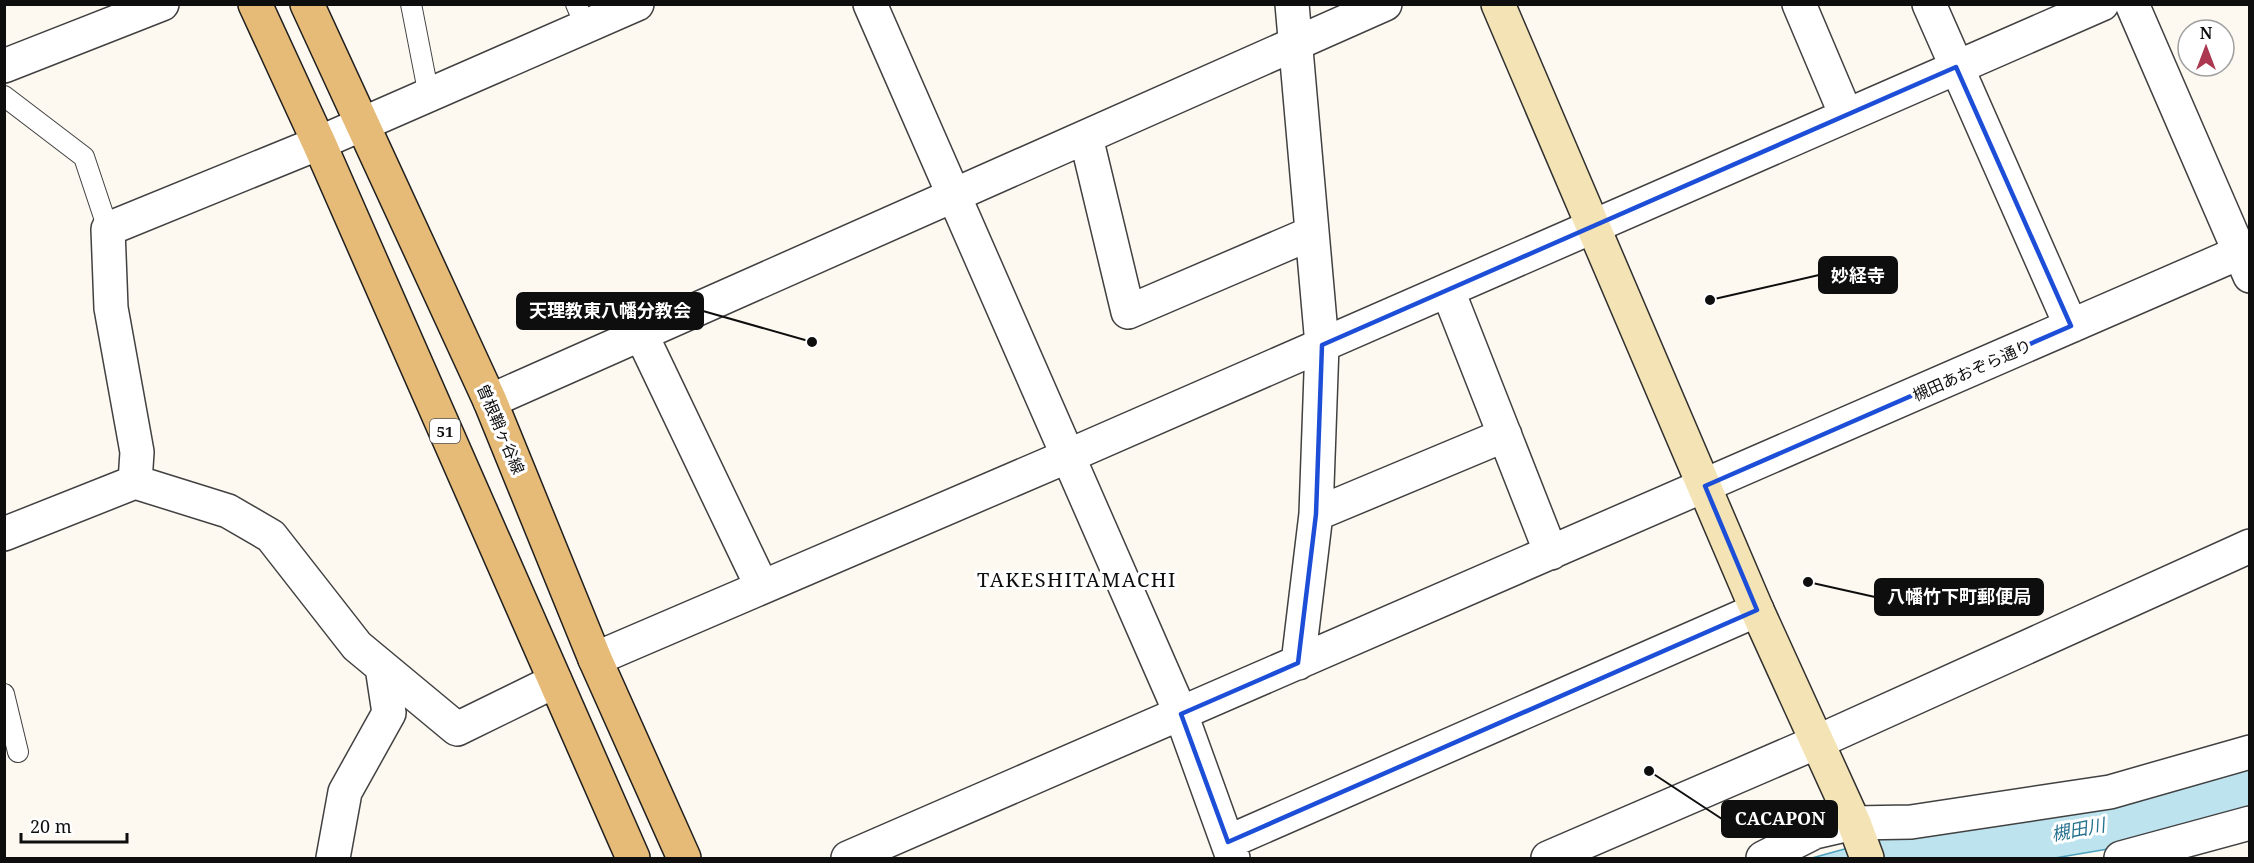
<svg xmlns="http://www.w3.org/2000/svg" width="2254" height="863" viewBox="0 0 2254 863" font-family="'Noto Serif','Noto Sans JP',serif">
<rect width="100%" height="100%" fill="#fdf9f1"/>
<path fill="#bce3ee" stroke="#4ca0bb" stroke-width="1.5" d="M2249 764V814L2114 848 2055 858H1812L1888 837Z"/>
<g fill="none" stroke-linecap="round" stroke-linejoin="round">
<g stroke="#414141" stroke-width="22">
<path id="lane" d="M411 4 429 96
M576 4 586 27
M4 96 84 157 108 229
M4 694 18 752"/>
</g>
<g stroke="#414141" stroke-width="36">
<path id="street" d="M870 4 1181 714 1233 858
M1292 4 1322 345 1316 514 1298 663
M1799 4 1846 115
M1929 4 2071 326
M2132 4 2250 276
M4 66 162 4
M1086 137 1128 312 1312 233
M1448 291 1551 553
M641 334 762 587
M490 401 1385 4
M135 482 228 511 271 536 357 646 457 729 555 681
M1316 514 1505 435
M4 534 135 482 137 452 111 308 108 229 319 143 637 4
M595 659 1068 456 2102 4
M1228 842 1757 610
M333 858 345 792 389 713 382 667
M848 858 2250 248
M1548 858 1817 742 2250 546
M1763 858 1815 832 1854 823 1911 822 2110 792 2250 752
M2121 858 2250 823"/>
</g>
<g stroke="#303030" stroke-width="36">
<path id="secondary" d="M1498 4 1757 610 1854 823 1867 858"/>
</g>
<g stroke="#1f1f1f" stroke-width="36">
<path id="primary" d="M255 4 319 143 633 858
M307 4 490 401 595 659 684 858"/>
</g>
<use href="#lane" stroke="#fff" stroke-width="20"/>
<use href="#street" stroke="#fff" stroke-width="33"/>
<use href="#secondary" stroke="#f4e3b4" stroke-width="33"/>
<use href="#primary" stroke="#e6ba77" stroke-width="33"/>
</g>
<path fill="none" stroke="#1d4ed8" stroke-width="4.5" stroke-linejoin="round" d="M1956 67 2071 326 1705 486 1757 610 1228 842 1181 714 1298 663 1316 514 1322 345Z"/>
<g text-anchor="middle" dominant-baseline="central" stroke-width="6" stroke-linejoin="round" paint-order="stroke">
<rect fill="#fff" stroke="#565656" stroke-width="1.5" x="430" y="419" width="30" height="24" rx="4.5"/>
<g font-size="15" font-weight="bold" fill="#0e0e0e">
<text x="445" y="431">51</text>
</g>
<g font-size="16" fill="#0e0e0e" stroke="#fff">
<text transform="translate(1972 370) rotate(-24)">槻田あおぞら通り</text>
<text transform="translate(501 429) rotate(67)">曽根鞘ヶ谷線</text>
</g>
<g font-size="18" font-style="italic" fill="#27728f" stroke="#fff">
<text transform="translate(2078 829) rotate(-11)">槻田川</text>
</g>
<g font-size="20" letter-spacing="1.5" fill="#0e0e0e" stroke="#fff">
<text x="1077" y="579">TAKESHITAMACHI</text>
</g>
</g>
<path fill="none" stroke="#0e0e0e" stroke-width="2" d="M1710 300L1819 275M812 342L703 311M1808 582L1875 597M1649 771L1722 819"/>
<g fill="#0e0e0e" stroke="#fff" stroke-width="2">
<circle cx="1710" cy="300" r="6"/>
<circle cx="812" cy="342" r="6"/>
<circle cx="1808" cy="582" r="6"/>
<circle cx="1649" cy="771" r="6"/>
</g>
<g fill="#0e0e0e" stroke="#0e0e0e" stroke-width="2">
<rect x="1819" y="257" width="78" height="36" rx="6"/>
<rect x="517" y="293" width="186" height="36" rx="6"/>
<rect x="1875" y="579" width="168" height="36" rx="6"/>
<rect x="1722" y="801" width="115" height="36" rx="6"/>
</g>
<g font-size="18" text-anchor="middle" font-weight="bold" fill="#fff">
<text x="1858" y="282">妙経寺</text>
<text x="610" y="317">天理教東八幡分教会</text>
<text x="1959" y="603">八幡竹下町郵便局</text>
<text x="1780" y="825">CACAPON</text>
</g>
<rect width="2254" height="863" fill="none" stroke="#0e0e0e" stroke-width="12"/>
<g transform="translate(2206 48)"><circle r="28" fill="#ffffff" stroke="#9f9f9f" stroke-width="1.5"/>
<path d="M0-4.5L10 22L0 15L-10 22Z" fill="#ab3850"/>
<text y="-9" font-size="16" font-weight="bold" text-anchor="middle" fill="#0e0e0e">N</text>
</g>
<path d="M21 833v9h106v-9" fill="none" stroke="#0e0e0e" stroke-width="3"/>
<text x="30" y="833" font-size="18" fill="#0e0e0e" stroke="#ffffff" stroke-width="4.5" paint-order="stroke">20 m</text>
</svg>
